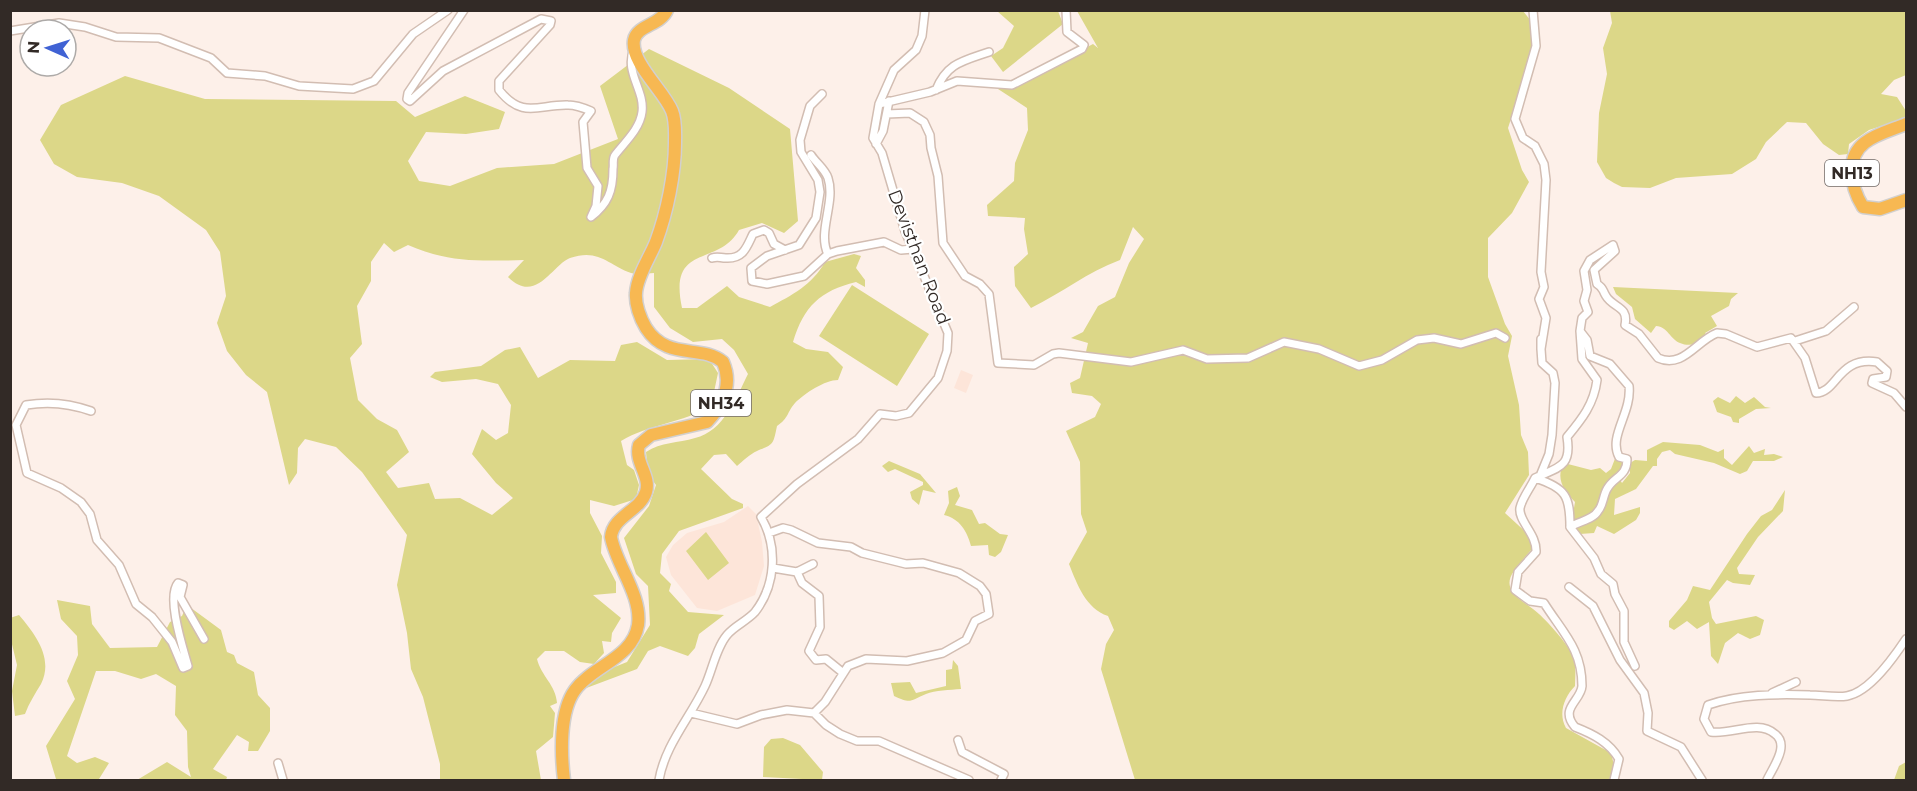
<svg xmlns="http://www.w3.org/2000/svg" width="1917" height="791" viewBox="0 0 1917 791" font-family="Montserrat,sans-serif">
<rect width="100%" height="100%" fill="#fdf0e9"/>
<path fill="#fde5d9" d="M961 370 973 375 966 393 954 388Z
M748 506 756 514 762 542 764 566 755 595 717 611 697 608 671 575 666 557 673 545 687 533 724 522Z"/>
<path fill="#dcd788" d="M997 11H1058L1063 24 1003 72 991 56 1003 48 1014 26Z
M1077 11H1523L1531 21 1532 54 1508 128 1522 170 1529 182 1512 213 1488 238V277L1505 324 1512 336 1508 356 1519 405 1521 435 1528 452 1529 475 1505 513 1528 534 1532 549C1507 578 1497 585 1533 609 1544 617 1566 642 1572 654 1577 663 1575 677 1575 686 1564 697 1558 714 1566 728L1611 753 1614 765 1610 780H1135L1101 669 1106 644 1114 630 1108 616C1086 609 1077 584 1069 564L1087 532 1081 514 1080 462 1066 431 1095 417 1101 404 1092 396 1072 393 1070 383 1080 378 1088 343 1071 338 1083 332 1098 306 1115 297 1129 263 1144 239 1133 227 1120 260C1087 272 1062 293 1031 308L1015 286 1014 267 1028 254 1024 229 1025 218 988 216 987 205 1014 181 1015 163 1028 130 1027 108 998 89 1032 76 1093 44 1098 48Z
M1610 11H1906V75L1894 80 1881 94 1897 97 1906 111V118L1869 130 1849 144 1848 154 1839 155 1823 144 1806 123 1787 122 1766 142 1756 159 1732 174 1676 178 1650 188 1622 187 1614 183 1606 178 1597 162 1599 113 1607 74 1603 48 1612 23Z
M649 49 729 88 790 129 798 221 784 233 762 223 739 230C718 268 668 242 682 308H697L727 286 739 297 770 307C792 295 812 285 825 262L854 254 861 256 856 268 865 280V287L856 282C820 291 804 306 793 342L806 349 828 352 843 367 838 380C825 380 805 393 795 403 787 412 789 418 777 426 773 445 774 444 757 451 750 454 743 461 737 466L726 454 714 455 701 469 732 499 743 504V508L679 531 662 554 660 573 671 584 669 591 688 612 724 615 699 634 695 648 688 656 660 646 648 651 637 669 581 690 597 674 627 662 650 625 648 586 636 574 624 538 649 506 656 485 648 474 646 452C661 442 678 443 695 438 724 431 736 398 748 374L734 350 722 339 693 342 670 328 654 307V273C647 273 638 275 631 273 608 265 599 248 570 258 552 265 536 305 508 277L524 260C480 261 449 263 408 245L394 252 384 243 371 262V281L357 306 362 344 350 358 358 400 377 419 397 430 409 452 386 472 398 488 429 483 435 499 460 498 492 515 513 498 496 483 472 454 482 429 496 440 508 433 511 405 498 384 476 379 442 382 430 377 435 372 481 366 505 350 520 347 538 378 570 360 615 361 621 345 637 342 667 360 709 359 718 373 711 406C683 423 649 424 621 441L627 465 634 470 639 485 636 499 614 506 590 500V513L602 536 601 553 616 582V593L593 595 621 618 612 633 611 642 602 641 604 653 594 664 580 662 564 651H545L537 659C541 676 556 685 557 703L550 706 555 713 553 737 536 751 541 780H440V764L423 697 411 669 407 633 397 585 407 535 362 472 336 447 305 439 298 448 297 473 289 485 267 392 246 375 227 351 217 323 226 296 220 252 206 230 159 196 122 183 77 177 54 164 40 140 61 105 125 76 205 99 396 101 415 117 465 96 505 112 499 129 466 134 426 132 408 161 419 181 450 186 497 168 554 164 618 139 600 86Z
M852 285 929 334 897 386 819 336Z
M1613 287 1738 293 1731 299 1729 306 1711 316 1717 326 1705 333 1710 339 1706 344C1698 343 1688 347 1680 343 1670 339 1668 327 1656 326L1651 333 1635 319 1632 307 1616 294Z
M1736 396 1745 403 1754 397 1765 407 1771 408 1756 409 1739 419V423L1733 422 1731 417 1717 412 1713 401 1718 397 1730 403Z
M1663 442 1700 445 1718 452 1724 449V458L1732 465 1749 446 1754 453 1765 449 1764 455 1774 454 1783 457 1774 461H1753L1747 471 1740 474 1714 463 1675 454 1670 450 1662 452 1657 459V466H1653L1636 489 1615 499 1614 515 1640 507V513L1636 520 1614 534 1597 526 1594 533 1580 534 1576 532 1573 514 1575 502C1564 491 1555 478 1564 463L1591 470 1600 468 1606 473 1611 469 1616 456 1622 457 1623 469 1616 473 1622 483 1630 473V463L1635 460 1647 461V450Z
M889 461 920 474 936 493 923 490 919 505 912 499 910 492 923 485V482L895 469 888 472 882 466Z
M957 487 960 496 955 505 972 510 979 524 985 523 1000 534 1008 535 1001 552 995 557 989 555 988 545 971 546C967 531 960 519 944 515L949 503 948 491Z
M1785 490 1783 511 1758 537 1737 568 1739 574 1755 575 1750 585 1733 583 1727 580 1709 602 1712 618 1716 624 1756 616 1764 620 1760 635 1750 639 1738 633 1725 643 1718 664 1711 656 1709 622 1697 629 1687 621 1674 630 1669 627V621L1687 600 1693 586 1710 590 1747 534 1761 516 1772 510Z
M706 532 729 563 708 580 686 551Z
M57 600 90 606 92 624 110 648 157 647 170 622 182 616 187 605 221 630 227 652 234 655 237 663 254 672 258 695 270 708V731L258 751H248L249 742 237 735 213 769 227 777 226 780H137L167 762 191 777 188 767 187 731 175 715 176 686 156 674 141 679 115 671H96L67 756 77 763 95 757 109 763 99 779 93 780 56 779 46 746 75 699 67 681 78 655 77 636 61 619Z
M19 615C35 634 54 658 41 684 35 694 29 703 25 714L15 716 12 691 17 665 11 640 10 618Z
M953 660 958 666 961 689C950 690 935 690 926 694 909 701 912 704 894 696L891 683 910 682 916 693 946 686V670L952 669Z
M783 738 800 745 823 772 822 780 763 777 764 747 771 739Z
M1906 762V780H1894L1899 766Z"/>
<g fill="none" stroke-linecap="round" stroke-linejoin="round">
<g stroke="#d2bdb2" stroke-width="10">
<path id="street" d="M464 10 408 93 407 99 410 101 443 71 541 19 551 21 550 25 499 81V90C523 120 539 104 568 105 576 105 584 108 591 111L583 122 587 168 598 186 596 206 591 217C608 204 613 191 613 169 614 164 612 159 615 155 624 143 640 129 642 112 645 90 624 72 634 49
M1533 10 1536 46 1515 119 1523 138 1535 146 1544 164 1546 180 1541 272 1544 287 1539 299 1546 318 1541 349V339
M10 31 59 23 85 27 116 37 159 38 211 58 227 73 265 76 299 86 353 89 374 81 413 34 448 10
M936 90C947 63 963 61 989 52
M822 94 810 106 800 140 801 152 818 180 820 192 816 218 799 245 767 256 751 268 752 281 767 284 804 276 828 254 837 251 884 242 901 250 913 249
M879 104 894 70 916 50 922 36 925 10
M887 114 910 113 924 122 930 135 931 148 938 176 943 243 965 276 980 284 989 294 998 363 1034 365 1053 354 1059 353 1131 362 1183 350 1207 359 1248 358 1284 342 1319 349 1359 366 1382 360 1417 340 1434 338 1461 344 1496 333 1505 338
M876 144 883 131 889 101
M811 155C816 163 825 169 828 178 836 202 817 232 828 254
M712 258C718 256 720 258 726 258 744 259 747 246 753 234L764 230 769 233 774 244 785 250
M1580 331 1582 318 1588 312 1584 301 1587 290 1584 271 1590 260 1613 245 1615 251 1594 270 1597 284C1604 288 1602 290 1606 296 1613 308 1629 306 1625 325L1639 334 1658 358C1683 369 1696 341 1717 333L1726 334 1757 347 1791 338 1805 358 1816 393C1837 393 1838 356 1877 362L1887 371 1886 377 1873 379 1872 383 1894 393 1906 407
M1795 341 1826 331 1854 307
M91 411C69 403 49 401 26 405L16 425 27 473 61 488 81 502 90 514 97 540 119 565 136 604 152 617 172 642 183 668 188 666C183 648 166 597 178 583L183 585 180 597 204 639
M1540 476 1549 454 1552 435 1555 383 1553 373 1542 363 1541 349
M1535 478C1566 488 1570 496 1570 527L1594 558 1601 574 1613 584 1615 594 1624 611V642L1635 666
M1570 527C1579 521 1593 520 1598 511 1603 506 1603 496 1607 489 1614 476 1627 477 1627 459L1619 457C1608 436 1632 413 1629 386L1610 364 1590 356 1587 340 1580 331 1582 359 1597 380C1594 404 1582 419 1567 437 1572 467 1559 467 1535 478 1531 487 1522 498 1520 508 1518 521 1537 534 1536 552L1518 572 1515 590 1530 601 1544 603C1563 633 1582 649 1582 686 1581 701 1559 708 1575 727 1593 734 1609 742 1619 759L1614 780
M773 568 797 572 802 583 819 596 820 627 809 651 816 660 826 659 842 672
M797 572 813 564
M1569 587 1593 606 1620 660 1644 693 1648 713 1647 731 1681 747 1702 780
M1772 693 1796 682
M691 713 737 724 761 715 787 710 814 713 825 702 848 666 866 659 907 661 943 653 966 640 975 621 989 614 986 594 980 586 959 573 923 563 906 564 862 553 851 547 818 543 791 530 783 528 769 533
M814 713 826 725 840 734 857 741H879L969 780
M958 740 962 752 1004 774 1001 780
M278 763 283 780
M659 780C665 745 690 718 705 686 712 671 716 648 727 635 734 626 747 621 755 612 776 585 778 546 761 517L797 484 858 439 880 414 896 416 909 413 938 378 947 351 948 333 905 231 882 153 873 138 879 104 930 92 957 81 1012 85 1082 49 1084 45 1067 32 1066 10
M1767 780C1773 767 1790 745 1775 734 1758 719 1732 735 1711 732L1704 719 1708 705C1739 694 1777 694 1810 695 1821 695 1836 698 1847 696 1870 692 1894 657 1906 639"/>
</g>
<g stroke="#d2d0cf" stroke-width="15">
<path id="highway" d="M1906 124C1882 134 1851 139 1852 171 1852 184 1856 196 1863 207L1880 209 1906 200
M564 780C561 755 559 712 575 690 592 666 633 658 638 625 642 595 616 565 611 537 613 516 640 511 646 492 651 476 634 462 639 445L651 435 707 422C723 405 733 385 723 362 701 344 667 361 646 328 640 318 635 304 636 293 637 276 650 257 656 242 667 212 675 174 675 143 675 133 676 121 672 111 664 91 630 62 634 40 637 25 661 25 667 10"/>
</g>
<use href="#street" stroke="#fff" stroke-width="7"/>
<use href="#highway" stroke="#f7b852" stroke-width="12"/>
</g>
<g text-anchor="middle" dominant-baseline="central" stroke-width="4.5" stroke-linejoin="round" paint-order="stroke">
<g fill="#fff" stroke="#706a67" stroke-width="1.5">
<rect x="1825" y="160" width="54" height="26" rx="4.5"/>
<rect x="691" y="390" width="60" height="26" rx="4.5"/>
</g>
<g font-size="16" font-weight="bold" fill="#322a26">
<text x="1852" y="173">NH13</text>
<text x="721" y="403">NH34</text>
</g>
<g font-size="18" fill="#322a26" stroke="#fff">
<text transform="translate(919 257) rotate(69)">Devisthan Road</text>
</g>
</g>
<rect width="1917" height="791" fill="none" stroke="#322a26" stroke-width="24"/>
<g transform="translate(48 48) rotate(273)"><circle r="28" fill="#ffffff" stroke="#adaaa8" stroke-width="1.5"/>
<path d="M0-4.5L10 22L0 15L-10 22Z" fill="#4062d4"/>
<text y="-9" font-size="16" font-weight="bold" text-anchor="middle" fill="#322a26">N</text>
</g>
</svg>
